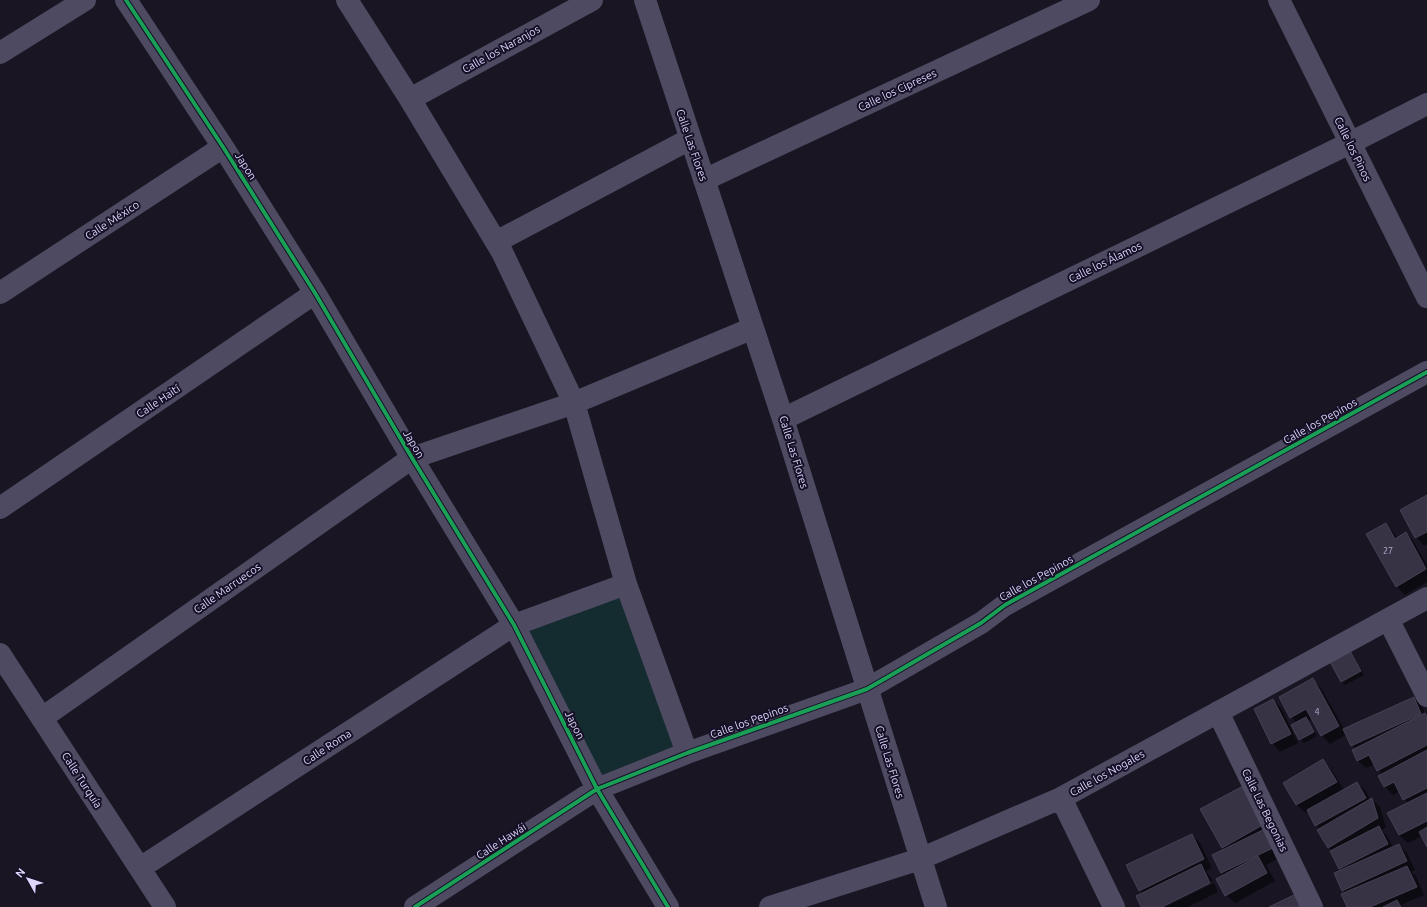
<svg xmlns="http://www.w3.org/2000/svg" width="1427" height="907" viewBox="0 0 1427 907" font-family="Ubuntu,sans-serif">
<rect width="100%" height="100%" fill="#191522"/>
<path fill="#142b2f" d="M622 591 681 751 599 783 522 630Z"/>
<path fill="#0007" d="M1427 496V544L1424 546 1416 537Z
M1386 524 1394 533 1397 538 1406 533 1414 542 1427 565V582L1405 595 1396 586Z
M1349 651 1353 655 1364 675 1345 685 1341 681Z
M1313 680 1321 688 1344 729 1414 698 1422 707 1427 717V845L1422 836 1408 843 1399 835 1408 803 1404 799 1400 791 1393 795 1384 786 1382 774 1375 764 1366 768 1357 760 1356 749 1352 745 1347 734 1330 744 1321 735 1312 719 1308 721 1317 736 1304 743 1300 739 1297 723 1291 717Z
M1273 700 1282 709 1298 743 1280 752 1272 743Z
M1323 760 1331 769 1344 790 1357 783 1366 791 1370 800 1372 799 1380 807 1386 827 1382 830 1387 836 1393 847 1399 845 1407 853 1415 870 1411 872 1416 876 1424 895 1401 905 1403 907H1348L1346 894 1343 890 1342 871 1332 851 1328 847 1320 829 1316 825 1309 811 1306 813 1297 805 1284 783Z
M1245 786 1285 855 1266 865 1275 881 1235 903 1226 895 1225 876 1222 873 1213 855 1225 850 1222 847Z
M1192 835 1200 843 1212 868 1206 871 1213 881 1160 907H1142V893L1140 891Z
M1214 883 1218 892 1188 907H1164Z"/>
<path fill="#383344" stroke="#464055" d="M1427 495V532L1415 538 1400 510Z
M1386 523 1395 539 1406 532 1426 569 1396 587 1366 534Z
M1349 649 1361 671 1341 682 1329 660Z
M1313 678 1339 726 1321 736 1306 709 1290 718 1279 697Z
M1414 697 1421 714 1351 746 1343 729Z
M1273 699 1291 734 1271 744 1254 709Z
M1425 713 1427 717V745L1377 771 1369 755 1357 761 1352 750Z
M1306 717 1314 732 1299 740 1291 725Z
M1427 750V788L1403 800 1394 782 1384 787 1378 776Z
M1323 759 1337 782 1296 805 1283 783Z
M1357 782 1366 798 1315 826 1307 810Z
M1245 785 1266 823 1222 848 1200 809Z
M1427 793V821L1399 835 1387 813Z
M1372 798 1378 818 1328 848 1317 830Z
M1379 826 1388 844 1339 869 1330 851Z
M1269 827 1277 846 1221 873 1212 855Z
M1427 827V847L1419 832Z
M1192 834 1204 859 1139 891 1126 865Z
M1399 844 1407 861 1342 891 1334 873Z
M1258 856 1267 873 1225 896 1216 879Z
M1201 864 1210 883 1162 907H1141L1136 896Z
M1407 866 1417 887 1370 907H1347L1341 894Z
M1296 894 1303 907H1269Z
M1397 900 1401 907H1383Z"/>
<g fill="none" stroke-linecap="round" stroke-linejoin="round">
<path stroke="#4e4a62" stroke-width="22" d="M126 0 223 147 315 293 412 458 514 625 597 789 668 907
M347 0 410 99 502 252 574 403 626 584 687 753
M645 0 783 419 936 907
M1279 0 1427 297
M0 53 85 0
M410 99 592 0
M704 180 1089 0
M496 242 690 139
M0 293 223 147
M783 419 1350 143 1427 104
M0 508 315 293
M1388 619 1427 696
M0 654 165 907
M1218 712 1312 907
M42 718 412 458 574 403 753 328
M1061 798 1114 907
M140 868 514 625 626 584
M415 907 597 789 687 753 867 689 981 623 1005 605 1427 372
M770 907 920 859 1061 798 1427 598"/>
<g stroke="#161027" stroke-width="6">
<path id="cycleway" d="M126 0 223 147 315 293 412 458 514 625 597 789 668 907
M415 907 597 789 687 753 867 689 981 623 1005 605 1427 372"/>
</g>
<use href="#cycleway" stroke="#1a9f57" stroke-width="4"/>
</g>
<g text-anchor="middle" dominant-baseline="central" stroke-width="4" stroke-linejoin="round" paint-order="stroke">
<g font-size="9" fill="#b5add0">
<text x="1388" y="551">27</text>
<text x="1317" y="712">4</text>
</g>
<g font-size="11" fill="#dfd6fe" stroke="#161027">
<text transform="translate(501 49) rotate(-29)">Calle los Naranjos</text>
<text transform="translate(897 90) rotate(-25)">Calle los Cipreses</text>
<text transform="translate(692 145) rotate(71)">Calle Las Flores</text>
<text transform="translate(1353 149) rotate(64)">Calle los Pinos</text>
<text transform="translate(246 166) rotate(58)">Japon</text>
<text transform="translate(112 220) rotate(-33)">Calle México</text>
<text transform="translate(1105 262) rotate(-26)">Calle los Álamos</text>
<text transform="translate(158 401) rotate(-34)">Calle Haití</text>
<text transform="translate(1320 421) rotate(-29)">Calle los Pepinos</text>
<text transform="translate(414 444) rotate(59)">Japon</text>
<text transform="translate(794 452) rotate(73)">Calle Las Flores</text>
<text transform="translate(1036 578) rotate(-29)">Calle los Pepinos</text>
<text transform="translate(227 588) rotate(-35)">Calle Marruecos</text>
<text transform="translate(749 721) rotate(-20)">Calle los Pepinos</text>
<text transform="translate(575 725) rotate(63)">Japon</text>
<text transform="translate(327 747) rotate(-33)">Calle Roma</text>
<text transform="translate(890 762) rotate(73)">Calle Las Flores</text>
<text transform="translate(1107 773) rotate(-29)">Calle los Nogales</text>
<text transform="translate(82 780) rotate(57)">Calle Turquía</text>
<text transform="translate(1265 810) rotate(64)">Calle Las Begonias</text>
<text transform="translate(501 841) rotate(-33)">Calle Hawái</text>
</g>
</g>
<g transform="translate(28 879) rotate(309)" stroke="#161027" stroke-width="3" paint-order="stroke">
<path d="M0-3L7 15L0 10L-7 15Z" fill="#dfd6fe"/>
<text y="-6" font-size="11" font-weight="bold" text-anchor="middle" fill="#dfd6fe">N</text>
</g>
</svg>
